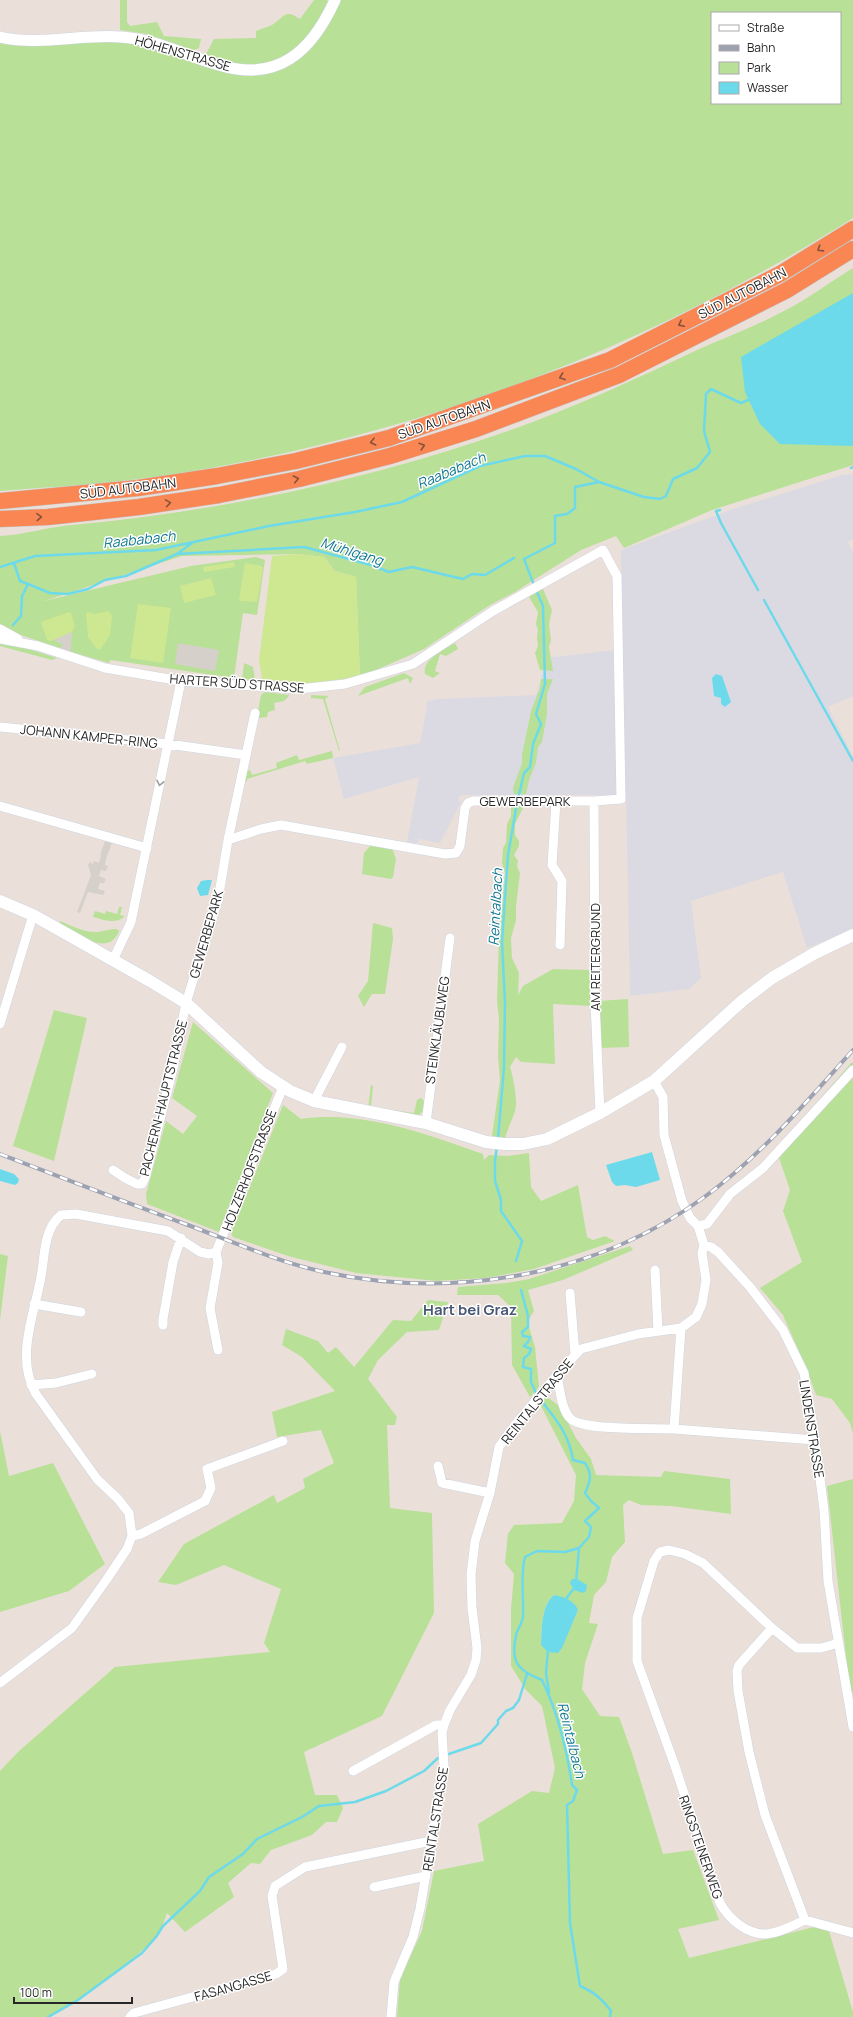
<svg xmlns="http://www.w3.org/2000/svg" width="853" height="2017" viewBox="0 0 853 2017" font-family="Manrope,sans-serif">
<rect width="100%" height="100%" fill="#eae0d9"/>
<path fill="#dbdae2" d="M853 474V539L848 542 853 552V696L828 707 853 756V929L807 948 783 872 691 901 701 978 689 989 630 996 626 795H463L459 796 458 800 461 802 440 843 419 839 422 822 418 843 407 842 419 777 344 799 333 758 420 743 427 706 426 702 437 699 536 695 547 658 623 649 621 550 733 509 842 475Z"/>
<path fill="#b8e096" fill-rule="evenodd" d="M120 0H127V22L130 26 157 22 164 36 201 39 199 48 192 51 147 34 120 30Z
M314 0H326L331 2 301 48 271 63 242 65 205 56 214 39 256 38V31C261 29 267 27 272 25 284 18 284 8 300 19Z
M339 0H853V218C641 352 403 441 154 477 103 484 51 487 0 491V42L120 38 232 72 306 53 322 35ZM712 13H840V103H712Z
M853 268V465L712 510 624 548 616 536 581 550 515 592 490 605 424 649 360 677 356 577 335 571 324 557 298 554 182 556 44 601 191 566 256 557 265 560 257 615 243 613 234 678 110 660 109 663 71 652 0 628V536C24 535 47 527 72 525 215 512 369 480 505 432 571 409 634 380 697 350 726 337 756 326 784 311 808 299 830 282 853 268Z
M543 589 552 610 549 624 551 640 549 647 553 671 540 670 535 653 538 646 537 638 538 630 536 624 538 612 529 597Z
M0 640 57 658 52 660 0 646Z
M455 643 458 649 446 656 440 654 435 671 440 673 433 678 425 674C422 659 444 650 455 643Z
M244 663 253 667 255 680 242 679Z
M404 673 413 678 410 684 408 678 358 696 365 687Z
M541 679H553L547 694V714L542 742 538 747 536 763 529 780 526 794H514L513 788 522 763V755L531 711 540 688Z
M265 692 289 695V696L284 701 274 703 275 710 268 712 267 717 258 718 255 727 261 695Z
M311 695 329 696 325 699 340 751H339L323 699 311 698Z
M332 751 333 758 307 764 305 761 247 779V781L243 784 247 771 250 770 252 775 277 768 276 763 297 755 299 760Z
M511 804H525L515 824V835L519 841V846L514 855 518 861 517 866 520 873 516 906V920L511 938 512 958 519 973 518 995 523 986 553 969 590 970 591 1006 553 1004 555 1064 521 1062 516 1057 510 1067C513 1076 518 1101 515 1111 512 1120 508 1128 505 1138L492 1136 500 1080 498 1057 499 1020 497 1000 499 936 505 873 502 863 503 848 506 843 507 824 511 816Z
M371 845 392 848 396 859 393 877 391 879 362 874 364 853Z
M119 907H122L120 915 125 916C116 925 104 920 93 917L95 911 105 914 106 911 117 914Z
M60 921C72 926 85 933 98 932 104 931 110 929 117 929L119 931C109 958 77 934 60 924Z
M373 923 392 928 393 939 385 994H372L364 1007 358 996 368 981Z
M628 999 629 1047 600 1048 598 1001Z
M54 1010 87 1018 54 1161 13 1146Z
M193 1022 273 1093 219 1232 147 1204 146 1194 166 1121 183 1134 197 1116 172 1098Z
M852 1062 853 1063V1434L850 1423 832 1399 816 1395 807 1370 783 1315 760 1288 802 1262 783 1211 790 1190 776 1149Z
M371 1085 373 1086 371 1107 414 1113 417 1100 421 1098 424 1101 423 1111 418 1116 368 1108Z
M283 1105 301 1119C364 1110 425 1134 483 1154L484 1160 489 1155 508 1156 529 1153 531 1187 541 1201 578 1185 587 1237 593 1240 605 1236 615 1241 534 1269 486 1278 437 1281 356 1273 288 1256 233 1237 231 1233Z
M630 1246 633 1250 563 1280 528 1290 534 1311 529 1319V1327L535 1347 539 1387 530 1397 512 1365 511 1307 498 1295H457L458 1287 506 1283 529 1279Z
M0 1254 8 1256 0 1320Z
M428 1300 448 1302 439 1330 407 1332 378 1360 368 1379 397 1417 395 1425H387L390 1508 432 1513 434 1613 382 1716 304 1752 315 1795H337L343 1808 337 1822H326L312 1835 271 1850 260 1864 251 1863 228 1883 234 1897 185 1932 167 1913C164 1922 161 1931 155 1938 142 1954 64 2014 46 2017 32 2017 15 2017 0 2017V1771L18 1752 115 1667 270 1652 264 1643 281 1589 224 1565 176 1585 158 1582 184 1544 274 1495 277 1503 305 1488 303 1479 334 1463 321 1430 277 1437 272 1412 335 1391 302 1357 282 1345 286 1329 318 1341 328 1353 336 1347 354 1367 393 1320 411 1321Z
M546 1396 559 1406 576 1438 591 1459 596 1475 661 1477 664 1471 730 1479 731 1514 671 1506 641 1505 629 1500 623 1505 625 1542 612 1557 606 1582 594 1595 589 1623 598 1624 585 1663 582 1689 600 1716 619 1717 632 1753 663 1854 693 1850 719 1920 678 1929 689 1958 814 1927 829 1931 853 2012V2017H397L400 1979 422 1931 434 1871 484 1861 478 1824 532 1791 549 1793 555 1768 542 1706 526 1690 511 1666V1609L514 1574 505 1563 508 1534 514 1525 562 1523 574 1501 576 1475 541 1406ZM554 1595 578 1610 571 1626 541 1645C542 1628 541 1606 554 1595Z
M0 1431 9 1476 53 1463 105 1564 69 1591 0 1612Z
M853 1479V1693H850L827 1486Z"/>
<path fill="#cee791" d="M298 554 324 557 335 571 356 577 360 677 306 684 262 679 259 660 272 556Z
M234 562 235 567 204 572 203 567Z
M245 563 262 566 263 568 257 602 240 601 239 599Z
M211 578 216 595 184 603 180 586Z
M138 604 171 608 163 663 130 658Z
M108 611 112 616 110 635 101 649H97L88 637 86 613 90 612 94 614Z
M69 612 71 613 75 626 72 632 51 641 47 640 41 622Z"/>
<path fill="#d6d0cb" d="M72 632 71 652 58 648 62 647V644L54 640Z
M178 643 219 650 215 671 175 664Z
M105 841 112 843 106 859 105 865 108 866 106 871 101 870 99 876 106 879 104 883H100L98 889 105 891 103 895 88 892 80 913 77 912 91 875 88 865 90 862 93 864 94 861 99 863 101 855H100Z"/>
<path fill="#6ddaeb" d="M853 293V446L780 444 760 424 745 392 741 357Z
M716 674 722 676 731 702 725 707 721 704V698L714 696 712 678Z
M207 880H212L208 895 200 896 197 888 201 881Z
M652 1152 660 1180 636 1187 625 1185 616 1186 612 1182 606 1165Z
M0 1169 14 1174 19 1179 18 1183 15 1185 0 1181Z
M572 1579H577L587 1585 586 1591 583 1593 574 1590 570 1583Z
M554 1595C564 1597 574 1600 578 1610L562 1648 558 1653 548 1652 541 1645C542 1628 541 1606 554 1595Z"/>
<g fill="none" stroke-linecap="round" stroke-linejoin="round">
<path stroke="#6ddaeb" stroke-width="2.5" d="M851 468 853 467
M720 510 716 511 721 523 758 590
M177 554 304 547 371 565 389 572 412 567 463 579 472 574 485 575 514 558
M0 567 35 556 156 550 269 526 355 512 402 502 480 466 525 456H545L576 469 599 482 644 497 660 499 666 496 673 479 697 468 710 452 704 431 706 394 711 389 741 403 750 399
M28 584 50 593 68 594 88 589 105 580 126 576 177 554 192 543
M534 585 524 559 555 543V516L567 514 575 508V487L599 482
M764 600 853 761
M13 625 21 616 22 596 28 584 20 581 14 563
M518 799 524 773 530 767 533 744 541 724 536 714 545 684 543 606 536 590
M498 1139 504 1067 505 1003 502 942 508 855 517 803
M497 1146 495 1161V1181L501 1200V1211L522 1241 516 1261
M521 1290 528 1316V1327L522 1332 523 1336 530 1337 528 1342 524 1346 531 1349 529 1354 524 1358 523 1367 531 1369V1382L537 1395
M540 1399C556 1419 569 1434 573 1460L585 1463C592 1473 591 1481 585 1493L591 1501 599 1508 585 1521 591 1527 589 1537 579 1548 565 1552 537 1551 525 1557C520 1574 524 1597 523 1616 523 1623 517 1629 516 1636 510 1662 518 1671 542 1680 557 1711 567 1750 572 1785L577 1790 573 1801 567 1805 570 1923 579 1980 580 1986C594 1992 602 1999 611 2011L610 2017
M576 1582 579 1548
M565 1600 575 1587
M548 1650 546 1673 549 1693
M446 1755 481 1743 498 1724V1720L506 1711 513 1708 519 1700 527 1674
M48 2017 78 2000 142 1953 156 1937 163 1926 200 1891 209 1877 243 1854 257 1839 302 1817 319 1806 355 1802 386 1791 424 1771 438 1758"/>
<g stroke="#ced4e0" stroke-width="10">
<path id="minor" d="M0 629 18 639
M0 639 38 646 105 668 181 681 299 689 345 684 413 664 493 611 603 550 617 576 621 799 594 801H473L468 803 465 808 460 846 456 853 445 854 281 825 261 829 228 840
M0 727 168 744 246 755
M556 801 552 865 562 881 560 945
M594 801 595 1002 600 1113
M0 806 147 848
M113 960 131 922 181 681
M0 1024 33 915
M314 1101 342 1047
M426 1123 450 938
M113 1170 125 1178 137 1184H142L145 1178 173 1069 186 1003 218 900 228 840 255 713
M698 1226 707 1224 730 1194 763 1168 853 1070
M704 1245 711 1247 718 1252 750 1287 783 1330 804 1373 815 1440 824 1510 828 1581 853 1727
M216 1252 218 1263 210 1308 218 1350
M655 1270 658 1331
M570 1293 575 1354
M34 1304 81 1312
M163 1325V1319L173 1262 181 1238
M681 1328 674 1429 815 1440
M557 1376C560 1388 561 1410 571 1419 583 1431 655 1428 674 1429
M31 1385 56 1383 92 1374
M438 1466 442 1483 490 1493
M132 1536 141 1534 205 1501 211 1488 207 1469 283 1441
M772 1628 739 1665 737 1671 738 1691 749 1752 765 1815 805 1920
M0 1683 72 1628 107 1579 127 1549 132 1536 129 1513 118 1499 97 1479 36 1394C15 1358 34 1315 41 1277 45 1256 43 1230 61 1215L76 1214 168 1231 200 1252 209 1254 216 1252 283 1087
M353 1771 436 1725H444
M374 1887 426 1876
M805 1920C794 1925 780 1933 767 1934 747 1935 729 1919 720 1903L675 1766 637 1661V1618L654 1561 660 1552 669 1550 685 1554 703 1563 772 1628 797 1648H821L839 1643
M805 1920 853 1933
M130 2017 134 2013 276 1974 283 1969 272 1896 275 1886 305 1867 431 1841
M391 2017 394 1982 413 1937 420 1909 444 1767 442 1733 444 1725 450 1710 471 1675 476 1660 477 1648 472 1608 471 1575 475 1541 490 1493 499 1447 515 1425 565 1366 581 1349 638 1334 681 1328 696 1317 702 1304 706 1280 702 1253 704 1245 698 1226 690 1218 682 1201 664 1135 663 1097 654 1081"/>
</g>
<g stroke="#ced4e0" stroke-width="12">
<path id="tertiary" d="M0 37C40 46 80 34 121 37 155 39 186 56 219 65 278 83 312 51 335 0"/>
</g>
<g stroke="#ced4e0" stroke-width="13">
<path id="secondary" d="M0 901 33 915 150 981 186 1003 261 1072 290 1091 314 1101 426 1123 486 1142 504 1144H523L547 1139 600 1113 654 1081 742 1001 772 978 815 953 853 935"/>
</g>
<g stroke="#c3c3c3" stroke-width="17">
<path id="motorway" d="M0 501 138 488 217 476 296 461 389 438 610 360 780 274 853 229
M0 519 48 517 139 507 219 495 299 479 390 456 476 429 619 375 787 290 853 249"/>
</g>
<use href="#minor" stroke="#fff" stroke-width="9"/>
<use href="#tertiary" stroke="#fff" stroke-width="11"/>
<use href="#secondary" stroke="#fff" stroke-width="12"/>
<use href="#motorway" stroke="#fa8653" stroke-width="16"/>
<g stroke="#9ca2b2" stroke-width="4">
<path id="rail" d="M0 1154C63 1178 125 1202 188 1225 233 1242 278 1262 324 1272 454 1300 595 1276 703 1198 761 1156 806 1102 853 1050"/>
</g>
<use href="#rail" stroke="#fff" stroke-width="2.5" stroke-dasharray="8" stroke-linecap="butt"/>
</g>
<defs><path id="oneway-chevron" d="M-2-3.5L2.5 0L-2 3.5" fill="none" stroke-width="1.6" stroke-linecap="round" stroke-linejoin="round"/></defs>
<g stroke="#86523b">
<use href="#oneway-chevron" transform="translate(820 249) rotate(148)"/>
<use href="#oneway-chevron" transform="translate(681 324) rotate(153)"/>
<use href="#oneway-chevron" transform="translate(562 377) rotate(160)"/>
<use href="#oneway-chevron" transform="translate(373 442) rotate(166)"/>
<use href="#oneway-chevron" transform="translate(422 446) rotate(-17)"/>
<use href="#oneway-chevron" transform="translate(296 479) rotate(-12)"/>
<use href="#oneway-chevron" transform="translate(168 503) rotate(-9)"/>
<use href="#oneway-chevron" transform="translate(39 517) rotate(-3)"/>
</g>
<use stroke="#9e9e9e" href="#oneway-chevron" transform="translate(160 783) rotate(102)"/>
<g text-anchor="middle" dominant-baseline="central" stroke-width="3" stroke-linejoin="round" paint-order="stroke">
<g font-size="13" fill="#272727" stroke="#fff">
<text transform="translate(183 53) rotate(16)">HÖHENSTRASSE</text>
<text transform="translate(742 293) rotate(-27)">SÜD AUTOBAHN</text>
<text transform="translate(444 419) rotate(-19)">SÜD AUTOBAHN</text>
<text transform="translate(128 488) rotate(-7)">SÜD AUTOBAHN</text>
<text transform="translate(237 683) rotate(4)">HARTER SÜD STRASSE</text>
<text transform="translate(89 736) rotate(6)">JOHANN KAMPER-RING</text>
<text x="525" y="801">GEWERBEPARK</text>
<text transform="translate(206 934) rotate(-74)">GEWERBEPARK</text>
<text transform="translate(595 957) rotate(-90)">AM REITERGRUND</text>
<text transform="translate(437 1030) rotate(-82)">STEINKLÄUBLWEG</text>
<text transform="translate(163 1098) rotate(-76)">PACHERN-HAUPTSTRASSE</text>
<text transform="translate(249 1170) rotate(-69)">HOLZERHOFSTRASSE</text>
<text transform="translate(537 1401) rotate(-51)">REINTALSTRASSE</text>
<text transform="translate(812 1429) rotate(81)">LINDENSTRASSE</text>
<text transform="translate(435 1819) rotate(-81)">REINTALSTRASSE</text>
<text transform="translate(701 1847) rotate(71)">RINGSTEINERWEG</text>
<text transform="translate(233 1986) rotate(-16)">FASANGASSE</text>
</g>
<g font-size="14" font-style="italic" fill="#107793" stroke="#fff">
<text transform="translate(451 470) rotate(-23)">Raababach</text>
<text transform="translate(139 539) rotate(-6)">Raababach</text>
<text transform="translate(352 551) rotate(17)">Mühlgang</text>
<text transform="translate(495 907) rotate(-87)">Reintalbach</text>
<text transform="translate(572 1740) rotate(76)">Reintalbach</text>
</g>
<g font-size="15" font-weight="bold" fill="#495776" stroke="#fff">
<text x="470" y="1309">Hart bei Graz</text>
</g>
</g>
<rect x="711" y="12" width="130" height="92" fill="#ffffff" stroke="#a9a9a9"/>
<rect x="719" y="25" width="20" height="6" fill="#ffffff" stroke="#a9a9a9"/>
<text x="747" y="32" font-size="12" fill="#272727">Straße</text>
<rect x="719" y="45" width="20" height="6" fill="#9ca2b2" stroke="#a9a9a9"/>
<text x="747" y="52" font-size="12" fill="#272727">Bahn</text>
<rect x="719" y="62" width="20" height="12" fill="#b8e096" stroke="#a9a9a9"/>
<text x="747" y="72" font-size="12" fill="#272727">Park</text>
<rect x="719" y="82" width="20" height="12" fill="#6ddaeb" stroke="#a9a9a9"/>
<text x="747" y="92" font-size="12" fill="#272727">Wasser</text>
<path d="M14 1997v6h118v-6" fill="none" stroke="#272727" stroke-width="2"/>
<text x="20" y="1997" font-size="12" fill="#272727" stroke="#ffffff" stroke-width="3" paint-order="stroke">100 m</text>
</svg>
